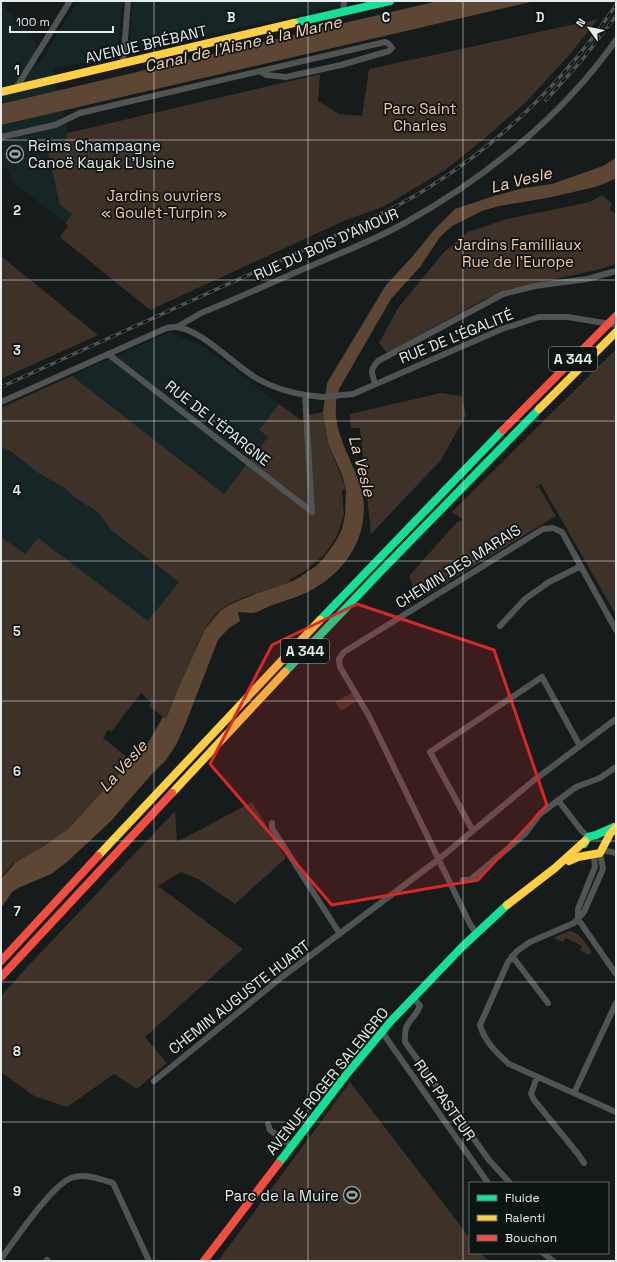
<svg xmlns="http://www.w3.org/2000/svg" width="617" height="1262" viewBox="0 0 617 1262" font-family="'Space Grotesk',sans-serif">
<rect width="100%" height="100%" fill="#161b1b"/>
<path fill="#162525" d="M1 1H4L3 5 5 8 36 41 37 67 78 1H122L118 46 110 58 53 68 68 133 64 144 52 152 48 153 72 215 65 223 14 183 8 170 1 165Z
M133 1H340V5L135 52 129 47Z
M170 332 206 348 279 404 259 430 268 437 188 587 148 624 1 586V407Z"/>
<path fill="#3e3127" d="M598 19 571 53 527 101 484 139 445 170 383 207 346 220 150 310 60 237 68 226 65 223 72 214 60 205 48 153C60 150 64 144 68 133L320 74 318 101 339 114 362 116 369 69Z
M602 195 612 203 610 210 616 214V264L597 270 506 290 483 300 387 353 379 343 398 308 444 252 468 232 507 219 590 202Z
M1 256 98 335 1 379Z
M616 349V615L541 484 533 489 539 487 556 516 418 600 409 576 457 522 463 520 452 512Z
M72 376 224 494 268 437 259 430 279 404 301 420 309 415 323 412 328 443 346 489 342 490 344 515 337 536 325 554 305 571 289 580 291 582C270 589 237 597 220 610 205 623 198 643 191 660 182 679 173 699 166 719L149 706 151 702 141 693 111 732 108 730 103 738 132 761 66 831 44 848 13 863 1 878V537L25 554 38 538 148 621 179 582 111 530 99 513 74 497 65 488 37 472 13 453 1 446V408Z
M441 393 462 396 466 415 441 460 371 534 360 428H351L350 414Z
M353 692 358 700 341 711 335 702Z
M252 802 286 858 235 904 198 879 181 872 158 886 243 949 145 1037 167 1063 137 1089 114 1074 67 1107 34 1096 1 1072V996L28 966 175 811 177 842Z
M571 931C581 934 586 944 592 952L589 955 580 950 582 946 566 938 563 942 553 938 567 932Z
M350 1082 470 1238V1253H481L488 1261H218Z"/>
<path fill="#5d4734" d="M438 1H535L1 125V104Z
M616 158V178L606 183 595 187 547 198 499 206 482 211 452 226 440 237 420 267 391 299 339 389C338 394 336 399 336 404 333 433 353 461 361 488 372 528 350 568 315 588 300 597 286 600 270 606 266 607 261 611 257 612 252 614 244 612 238 612L240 621 229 628 218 640 185 725 176 745 166 760 150 776 111 821 67 862 51 874 18 888 12 892 1 908V879L14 864V863L43 847 67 830 148 743 163 717 166 719 177 691 205 629 220 611 229 605 257 593 291 582 300 577 316 566 323 559 336 541 342 529 345 515 346 489 342 475 328 443 323 412 327 383 386 285 412 257 434 230 455 209 494 196 524 188 552 184 603 166Z"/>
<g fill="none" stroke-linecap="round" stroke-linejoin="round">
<path stroke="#515455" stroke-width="6" d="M343 12 344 1
M123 64 128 1
M16 88 70 1
M1 137 55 125 80 113 385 42 389 44 392 48 389 51 341 65 286 77 266 75 261 72
M177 327 201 313C239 298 275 281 313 265 343 252 374 240 403 224 484 179 563 116 616 40
M108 354 312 512
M375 383C371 372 370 370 378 361L503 294 535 286 587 279 616 271
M305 395 323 397 353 394 502 329 539 317H568L616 325
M1 402 162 330C166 328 170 327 174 327 199 327 234 365 256 378 271 387 288 392 305 395L312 512
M500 626 525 599 549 582 581 566
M558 800 581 830 588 837
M272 823V828L340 934
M473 831 430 752 542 677 580 746
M602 850 616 853
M600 853 603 869 584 912 574 923 530 942 517 951 508 962 480 1025C484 1041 497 1053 509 1064L616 1112
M594 855 595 867 578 909V919L616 974
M463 880H470L525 834 540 814 576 787 600 778 616 767
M476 933 470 924 369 716 340 667 339 659 344 652 543 529 553 528 562 532 616 630
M512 956 548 1003
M413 997 420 1006C413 1023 404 1018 405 1042L489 1160 510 1183
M382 1032 488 1183
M537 1077 531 1094 534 1100 578 1154 584 1163
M154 1081 282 977 439 859 533 781 616 719
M574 1093 616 1003
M268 1124 270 1130 292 1146
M543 1253 553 1261
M1 1259C15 1240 51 1186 71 1178 85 1173 100 1179 113 1183L149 1261
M46 1261 47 1260"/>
<path stroke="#16e098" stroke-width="8" d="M294 23 390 1
M320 620 503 430
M285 672 382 570 539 409
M584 844 588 837 596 835 614 827
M278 1164 346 1075 391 1021 462 947 507 905"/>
<path stroke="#ffcf43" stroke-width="8" d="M1 92 294 23
M539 409 616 332
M172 793 285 672
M98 856 320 620
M569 861 578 857 600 853 610 834 616 827
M507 905 555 868 585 841"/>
<path stroke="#f24e42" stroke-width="8" d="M503 430 616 316
M1 961 98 856
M1 977 172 793
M204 1261 278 1164"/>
<g stroke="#515353" stroke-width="3.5">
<path id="rail" d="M546 100 582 60 616 16
M1 387 334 236C367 221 400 206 431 186 504 140 568 77 616 5"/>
</g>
<use href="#rail" stroke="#0c1414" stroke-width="2" stroke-dasharray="6" stroke-linecap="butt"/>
</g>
<path fill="#d62828" fill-opacity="0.2" stroke="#d62828" stroke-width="3" stroke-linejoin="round" d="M357 604 494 650 547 805 478 880 332 905 210 764 272 645Z"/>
<path fill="none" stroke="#e6ebeb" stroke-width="1" stroke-opacity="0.55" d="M154 1V1261M308 1V1261M463 1V1261M1 140H616M1 280H616M1 421H616M1 561H616M1 701H616M1 841H616M1 982H616M1 1122H616"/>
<defs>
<g id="stadium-ring" transform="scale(0.9)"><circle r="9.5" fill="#0c1414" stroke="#9da2a2" stroke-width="1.5"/><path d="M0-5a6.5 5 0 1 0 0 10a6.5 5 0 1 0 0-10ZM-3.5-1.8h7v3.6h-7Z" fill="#9da2a2"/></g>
</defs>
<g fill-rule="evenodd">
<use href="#stadium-ring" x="15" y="154"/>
<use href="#stadium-ring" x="352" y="1195"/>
</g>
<g text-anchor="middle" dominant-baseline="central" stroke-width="3.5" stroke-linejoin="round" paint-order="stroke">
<g fill="#0c1414" stroke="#a5aaaa" stroke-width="1">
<rect x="549" y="347" width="48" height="24" rx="3"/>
<rect x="281" y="639" width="48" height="24" rx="3"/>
</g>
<g font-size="14" font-weight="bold" fill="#e6ebeb">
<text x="573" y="359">A 344</text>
<text x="305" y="651">A 344</text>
</g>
<g font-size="15" fill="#e6ebeb" stroke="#0c1414">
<text transform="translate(146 44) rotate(-13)">AVENUE BRÉBANT</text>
<text transform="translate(326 244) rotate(-24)">RUE DU BOIS D'AMOUR</text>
<text transform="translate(456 336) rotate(-22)">RUE DE L'ÉGALITÉ</text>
<text transform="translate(218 423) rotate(38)">RUE DE L'ÉPARGNE</text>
<text transform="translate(458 566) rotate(-32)">CHEMIN DES MARAIS</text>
<text transform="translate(239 997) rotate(-38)">CHEMIN AUGUSTE HUART</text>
<text transform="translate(327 1081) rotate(-51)">AVENUE ROGER SALENGRO</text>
<text transform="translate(445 1100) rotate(55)">RUE PASTEUR</text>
</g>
<g font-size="15" fill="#f8c79f" stroke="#0c1414">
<text x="420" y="108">Parc Saint<tspan x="420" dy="17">Charles</tspan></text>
<text x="164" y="195">Jardins ouvriers<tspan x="164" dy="17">« Goulet-Turpin »</tspan></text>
<text x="518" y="244">Jardins Familliaux<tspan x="518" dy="17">Rue de l'Europe</tspan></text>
</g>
<g font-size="15" fill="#e6ebeb" stroke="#0c1414" text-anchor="start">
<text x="28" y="145">Reims Champagne<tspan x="28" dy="17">Canoë Kayak L'Usine</tspan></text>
<text x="339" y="1195" text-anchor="end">Parc de la Muire</text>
</g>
<g font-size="16" font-style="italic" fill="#fad2b2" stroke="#0c1414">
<text transform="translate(243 44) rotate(-13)">Canal de l'Aisne à la Marne</text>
<text transform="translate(521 180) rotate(-14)">La Vesle</text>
<text transform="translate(362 466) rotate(75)">La Vesle</text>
<text transform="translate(123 766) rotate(-48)">La Vesle</text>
</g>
</g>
<g font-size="13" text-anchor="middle" font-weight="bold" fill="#e6ebeb" stroke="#0c1414" stroke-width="3.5" stroke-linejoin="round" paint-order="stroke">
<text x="231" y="22">B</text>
<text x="386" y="22">C</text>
<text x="540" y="22">D</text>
<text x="17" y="75">1</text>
<text x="17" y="215">2</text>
<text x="17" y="355">3</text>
<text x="17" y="495">4</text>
<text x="17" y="636">5</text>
<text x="17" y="776">6</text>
<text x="17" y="916">7</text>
<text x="17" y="1056">8</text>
<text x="17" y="1196">9</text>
</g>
<rect width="617" height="1262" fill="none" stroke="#e6ebeb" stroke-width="4"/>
<rect x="469" y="1182" width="140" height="72" fill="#0c1414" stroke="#636a6a"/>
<rect x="477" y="1195" width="20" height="6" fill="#16e098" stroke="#636a6a"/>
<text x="505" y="1202" font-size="12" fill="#e6ebeb">Fluide</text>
<rect x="477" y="1215" width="20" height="6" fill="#ffcf43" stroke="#636a6a"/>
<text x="505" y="1222" font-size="12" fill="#e6ebeb">Ralenti</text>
<rect x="477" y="1235" width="20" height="6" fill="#f24e42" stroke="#636a6a"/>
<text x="505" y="1242" font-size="12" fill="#e6ebeb">Bouchon</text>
<g transform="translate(589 28) rotate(303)" stroke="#0c1414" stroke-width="3" paint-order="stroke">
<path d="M0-3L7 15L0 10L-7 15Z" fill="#e6ebeb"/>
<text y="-6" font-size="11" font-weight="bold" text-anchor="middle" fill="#e6ebeb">N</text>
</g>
<path d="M10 26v6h103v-6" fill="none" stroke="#e6ebeb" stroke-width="2"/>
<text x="16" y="26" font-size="12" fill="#e6ebeb" stroke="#0c1414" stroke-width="3" paint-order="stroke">100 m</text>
</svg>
